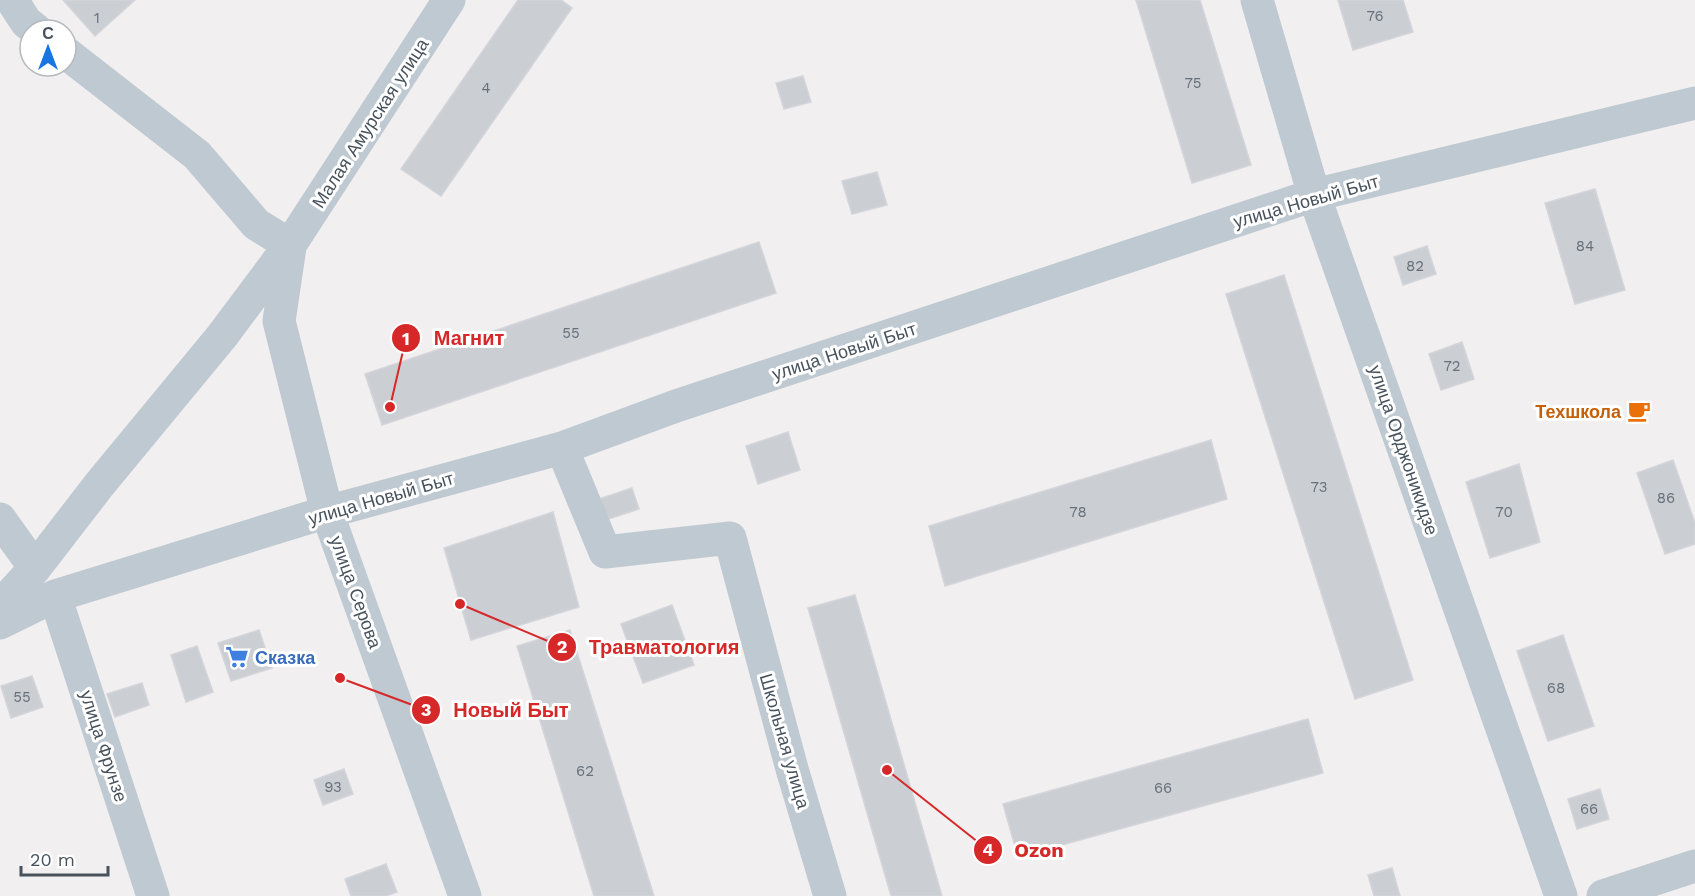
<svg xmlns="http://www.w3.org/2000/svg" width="1695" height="896" viewBox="0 0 1695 896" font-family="'Work Sans',sans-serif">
<rect width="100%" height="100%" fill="#f1efef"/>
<path fill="#cbced3" stroke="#d3d5da" stroke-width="1.5" d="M63 0H135L95 36Z
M518 0H561L572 8 441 196 401 169Z
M1136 0H1200L1251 165 1192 183Z
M1338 0H1403L1413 32 1353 50Z
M803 76 811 102 784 109 776 83Z
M877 172 887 205 852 214 842 181Z
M1595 189 1625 290 1575 304 1545 203Z
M759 242 776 293 382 425 365 374Z
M1427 246 1436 274 1403 285 1394 257Z
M1284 275 1413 680 1355 699 1226 294Z
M1462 342 1474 379 1441 390 1429 354Z
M788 432 800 470 758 484 746 446Z
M1211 440 1227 499 945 586 929 526Z
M1673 460 1695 523V544L1665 554 1637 473Z
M1519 464 1540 542 1490 558 1466 482Z
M632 488 639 509 599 522 593 501Z
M553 512 579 607 471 640 444 548Z
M855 595 942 896H891L808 608Z
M672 605 694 665 643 683 621 624Z
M259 630 272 668 231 681 218 643Z
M570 630 654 896H594L517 646Z
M1563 635 1594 726 1548 741 1517 651Z
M197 646 213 692 186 702 171 655Z
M32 676 43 707 11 718 1 686Z
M142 683 149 705 115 717 107 694Z
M1308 719 1323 773 1018 857 1003 804Z
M344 769 353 794 323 805 314 780Z
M1600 789 1609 819 1577 829 1568 799Z
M386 864 397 892 386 896H351L345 879Z
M1392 868 1400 896H1374L1368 875Z"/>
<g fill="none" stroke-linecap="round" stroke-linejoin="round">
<path stroke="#bfc9d1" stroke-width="33" d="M12 0 26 22 36 30
M1257 0 1314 195 1561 896
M66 53 197 155 256 224 290 245
M290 247 279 321 327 512 465 896
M562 448 605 552 730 538 792 769 830 896
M0 519 35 568
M55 596 153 896
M0 606 35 568 99 485 222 336 290 245 449 0
M0 623 55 596 327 512 562 448 676 406 1314 195 1695 103
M1603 896 1695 866"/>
</g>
<defs>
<g id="cafe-bare" transform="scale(1.8)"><path d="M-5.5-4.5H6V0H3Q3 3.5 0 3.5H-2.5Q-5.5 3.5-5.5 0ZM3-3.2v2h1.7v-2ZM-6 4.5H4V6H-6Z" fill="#e8710a" stroke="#fff" stroke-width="2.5" paint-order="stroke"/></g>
<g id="supermarket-bare" transform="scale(1.8)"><path d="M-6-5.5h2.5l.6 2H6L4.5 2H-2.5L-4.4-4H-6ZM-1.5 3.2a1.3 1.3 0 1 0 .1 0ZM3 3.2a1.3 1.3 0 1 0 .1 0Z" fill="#3f7fe0" stroke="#fff" stroke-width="2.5" paint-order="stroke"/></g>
</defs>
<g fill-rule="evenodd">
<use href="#cafe-bare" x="1639" y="411"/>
<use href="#supermarket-bare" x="237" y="657"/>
</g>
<g text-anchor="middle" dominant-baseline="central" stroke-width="6" stroke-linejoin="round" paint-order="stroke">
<g font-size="15" fill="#68717a">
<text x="1375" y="16">76</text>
<text x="97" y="18">1</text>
<text x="1193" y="83">75</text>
<text x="486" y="88">4</text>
<text x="1585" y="246">84</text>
<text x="1415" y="266">82</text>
<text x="571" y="333">55</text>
<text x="1452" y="366">72</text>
<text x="1319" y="487">73</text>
<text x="1666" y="498">86</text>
<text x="1078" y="512">78</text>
<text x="1504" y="512">70</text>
<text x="1556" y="688">68</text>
<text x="22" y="697">55</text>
<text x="585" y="771">62</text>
<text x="333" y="787">93</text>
<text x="1163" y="788">66</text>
<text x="1589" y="809">66</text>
</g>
<g font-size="18" fill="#47525c" stroke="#fff">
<text transform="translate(370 123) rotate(-57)">Малая Амурская улица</text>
<text transform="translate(1306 201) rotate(-16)">улица Новый Быт</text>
<text transform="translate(844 351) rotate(-18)">улица Новый Быт</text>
<text transform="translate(1404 450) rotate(71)">улица Орджоникидзе</text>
<text transform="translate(381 498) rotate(-16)">улица Новый Быт</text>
<text transform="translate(356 592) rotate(70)">улица Серова</text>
<text transform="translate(785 741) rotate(74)">Школьная улица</text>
<text transform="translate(104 746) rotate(72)">улица Фрунзе</text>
</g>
<g font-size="18" font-weight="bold" fill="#c56008" stroke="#fff" text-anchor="end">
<text x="1621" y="411">Техшкола</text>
</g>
<g font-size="18" font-weight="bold" fill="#366cbe" stroke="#fff" text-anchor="start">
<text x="255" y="657">Сказка</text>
</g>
</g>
<path fill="none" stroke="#d62828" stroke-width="2" d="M390 407L406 338M460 604L562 647M340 678L426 710M887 770L988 850"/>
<g fill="#d62828" stroke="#fff" stroke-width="2">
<circle cx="390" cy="407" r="6"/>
<circle cx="460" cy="604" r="6"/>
<circle cx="340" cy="678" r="6"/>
<circle cx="887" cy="770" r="6"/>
<circle cx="406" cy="338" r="15"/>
<circle cx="562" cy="647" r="15"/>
<circle cx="426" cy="710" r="15"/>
<circle cx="988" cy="850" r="15"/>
</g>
<g font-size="18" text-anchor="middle" font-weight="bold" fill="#fff">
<text x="406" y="345">1</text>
<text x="562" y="653">2</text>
<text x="426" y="716">3</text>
<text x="988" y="856">4</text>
</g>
<g font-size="20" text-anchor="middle" font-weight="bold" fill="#d62828" stroke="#fff" stroke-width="6" stroke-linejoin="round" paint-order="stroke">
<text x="469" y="345">Магнит</text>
<text x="664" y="654">Травматология</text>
<text x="511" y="717">Новый Быт</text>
<text x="1039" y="857">Ozon</text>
</g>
<g transform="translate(48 48)"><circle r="28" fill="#ffffff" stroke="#b5babe" stroke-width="1.5"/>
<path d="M0-4.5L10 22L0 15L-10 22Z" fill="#1975e1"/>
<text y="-9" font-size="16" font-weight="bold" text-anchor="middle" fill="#47525c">С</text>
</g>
<path d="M21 866v9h87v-9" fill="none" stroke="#47525c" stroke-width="3"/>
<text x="30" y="866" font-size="18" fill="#47525c" stroke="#ffffff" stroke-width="4.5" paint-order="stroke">20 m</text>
</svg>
